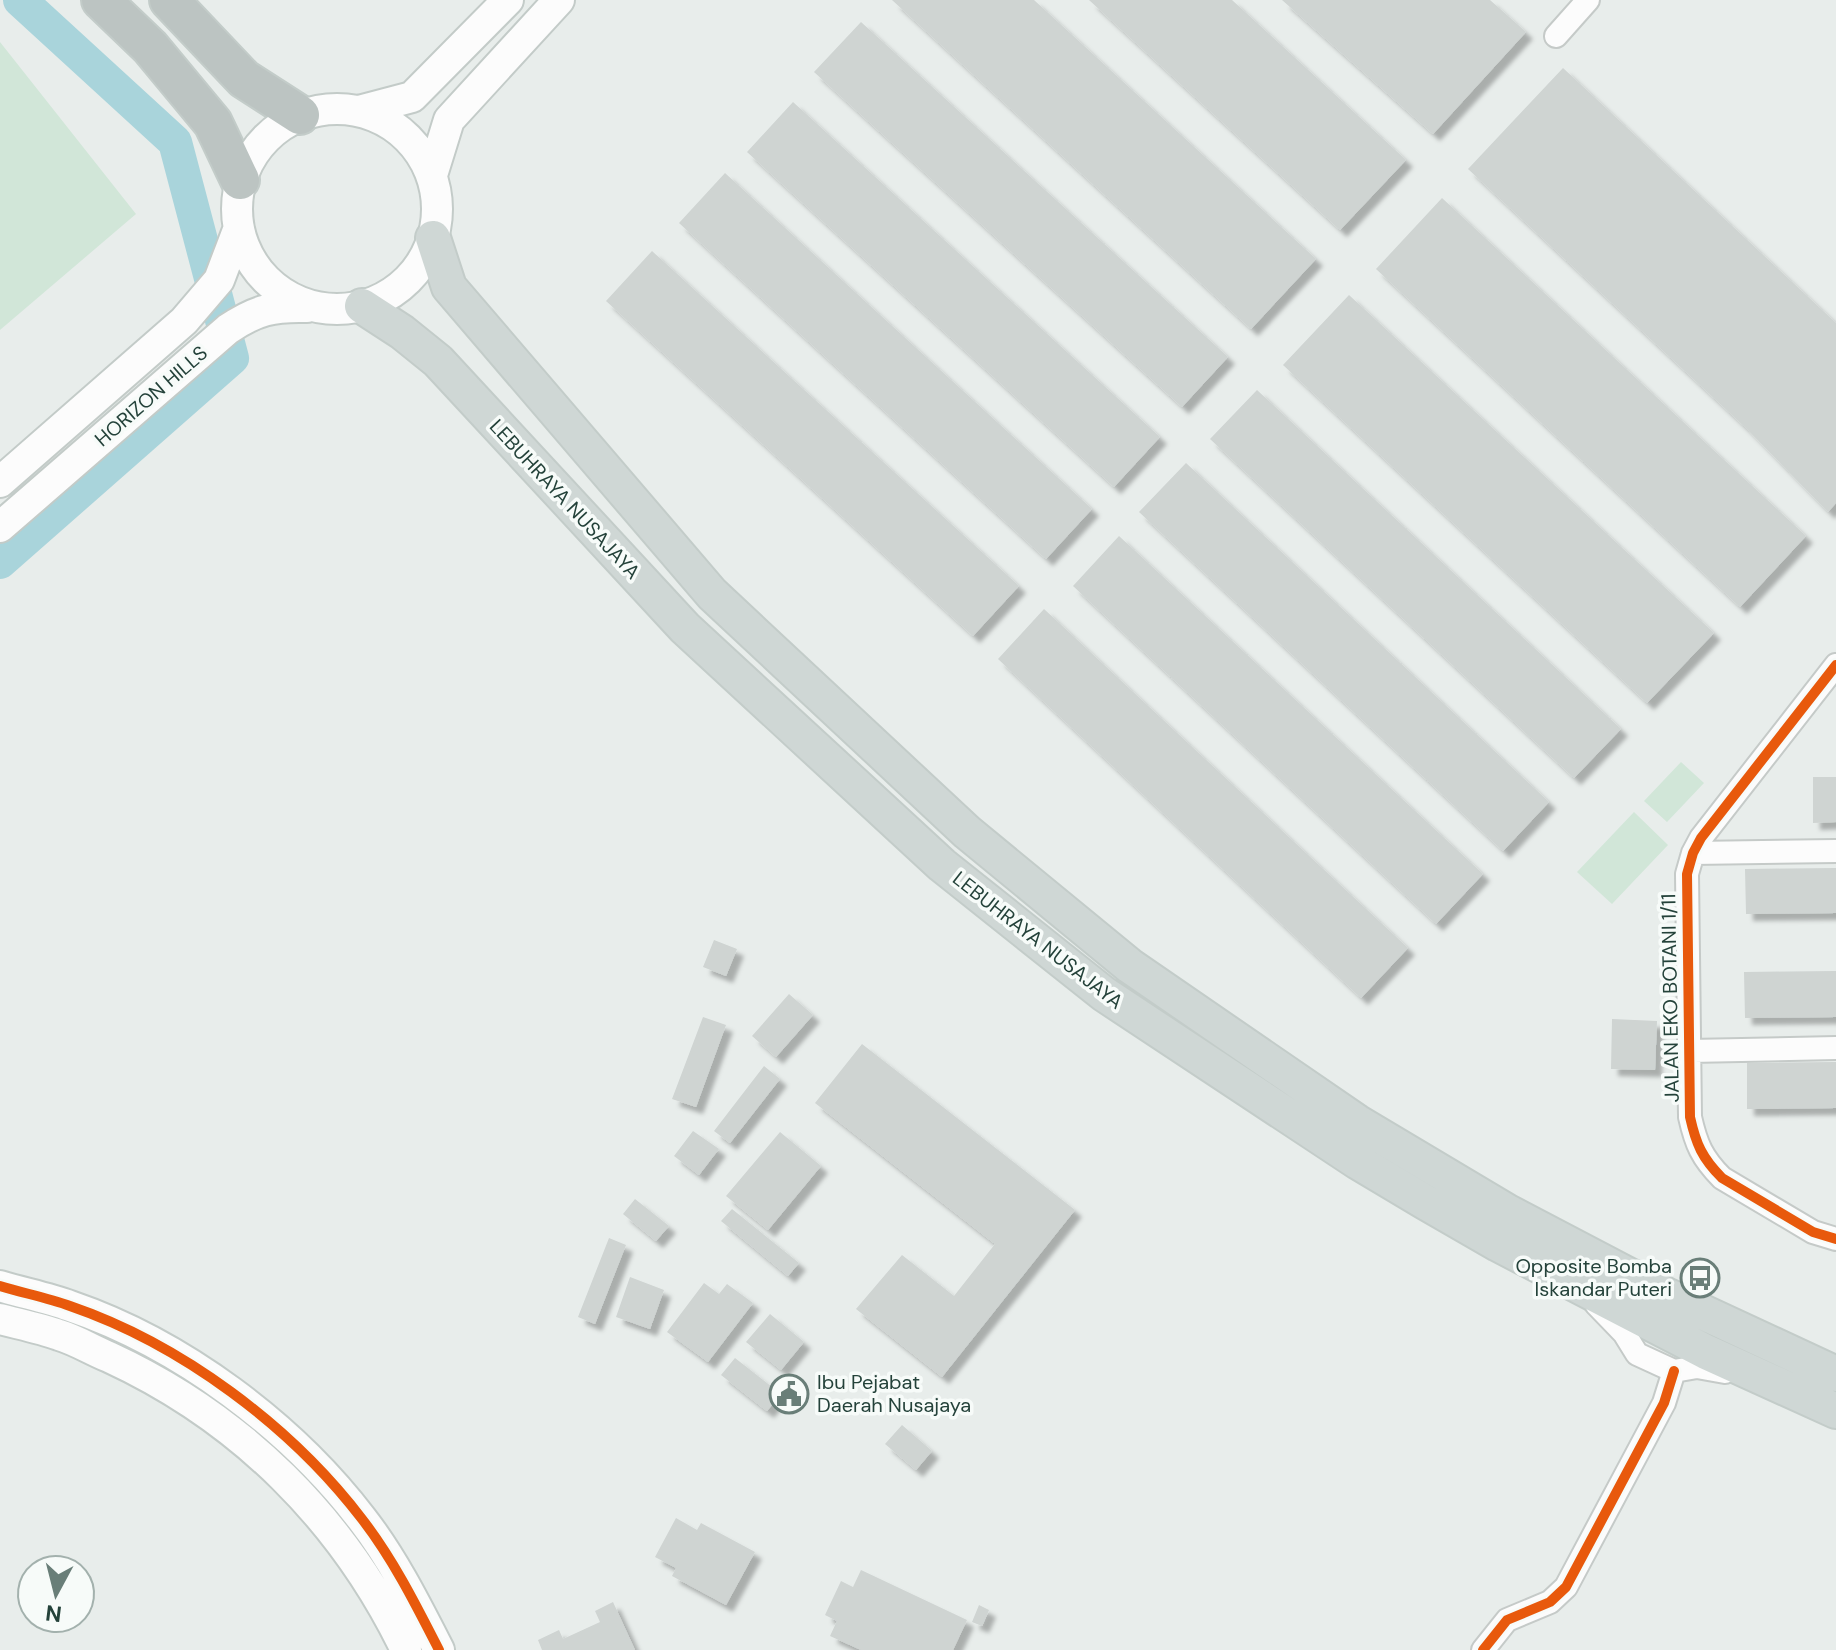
<svg xmlns="http://www.w3.org/2000/svg" width="1836" height="1650" viewBox="0 0 1836 1650" font-family="'DM Sans',sans-serif">
<defs>
<filter id="shadow"><feDropShadow dx="7" dy="7" stdDeviation="2" flood-color="#0004"/></filter>
</defs>
<rect width="100%" height="100%" fill="#e8edeb"/>
<path fill="#d1e6d8" d="M0 42 136 214 0 330Z
M1681 762 1704 783 1667 822 1644 801Z
M1634 812 1668 845 1612 904 1577 872Z"/>
<g fill="none" stroke-linecap="round" stroke-linejoin="round">
<path stroke="#a9d4db" stroke-width="34" d="M0 562 232 358 175 142 20 0"/>
</g>
<path fill="#cfd4d2" filter="url(#shadow)" d="M892 0H1034L1316 259 1251 329Z
M1089 0H1232L1406 160 1340 230Z
M1282 0H1490L1526 32 1433 134Z
M861 22 1228 357 1182 407 814 72Z
M1563 68 1836 323V503L1828 512 1745 427 1468 169Z
M793 102 1160 437 1114 487 747 152Z
M725 173 1092 509 1046 559 679 223Z
M1442 198 1806 536 1740 607 1376 269Z
M652 251 1019 586 973 636 606 301Z
M1349 295 1714 633 1647 703 1283 365Z
M1257 390 1621 729 1574 778 1210 439Z
M1186 463 1549 802 1503 851 1139 512Z
M1119 536 1483 874 1436 924 1073 586Z
M1044 609 1408 948 1361 998 998 659Z
M1813 777H1836V822L1813 823Z
M1836 868V913L1746 914 1745 869Z
M714 940 737 949 726 976 703 967Z
M1836 971V1017L1745 1018 1744 972Z
M789 994 813 1015 776 1057 752 1036Z
M703 1017 726 1025 696 1107 672 1099Z
M1612 1019 1657 1021 1655 1070 1611 1069Z
M862 1044 1075 1210 942 1377 856 1309 902 1255 954 1296 995 1244 815 1103Z
M1836 1062V1108L1747 1109V1063Z
M764 1066 780 1079 730 1143 714 1131Z
M693 1131 719 1149 699 1175 674 1156Z
M780 1132 821 1166 768 1230 726 1196Z
M635 1199 669 1226 656 1241 623 1214Z
M732 1209 799 1263 788 1276 721 1221Z
M609 1238 626 1245 595 1324 578 1317Z
M630 1277 664 1290 650 1329 616 1317Z
M704 1283 719 1294 727 1284 753 1303 708 1362 667 1332Z
M770 1314 804 1342 781 1370 746 1342Z
M735 1358 781 1394 767 1411 721 1375Z
M902 1425 932 1451 916 1470 885 1444Z
M676 1518 697 1530 701 1523 755 1552 726 1605 672 1576 676 1568 655 1557Z
M861 1570 967 1620 953 1650H861L830 1636 837 1621 825 1615 841 1581 853 1587Z
M613 1602 635 1650H542L538 1640 559 1630 563 1639 600 1622 595 1611Z
M979 1605 989 1610 982 1626 972 1622Z"/>
<g fill="none" stroke-linecap="round" stroke-linejoin="round">
<g stroke="#c5cac8" stroke-width="26">
<path id="street" d="M1556 36 1588 0
M1836 665 1701 838 1693 853 1687 874 1690 1117C1696 1144 1702 1158 1722 1178L1813 1232 1836 1239
M1693 853 1836 851
M1690 1051 1836 1048
M1596 1304 1624 1333 1637 1354 1674 1371 1697 1367 1725 1372
M1483 1650 1507 1620 1550 1602 1566 1587 1664 1403 1674 1371"/>
</g>
<g stroke="#c3cbc8" stroke-width="34">
<path id="secondary" d="M237 209a100 100 0 1 1 200 0a100 100 0 1 1-200 0Z
M359 111 412 97 508 0
M432 175 449 120 559 0
M0 482 184 321 219 280 238 230
M0 527 228 329C256 310 273 306 307 307
M0 1286C23 1293 48 1298 70 1306 181 1344 291 1426 362 1519 393 1559 416 1605 439 1650
M0 1319C19 1324 40 1328 59 1335 76 1340 92 1350 109 1357 241 1418 343 1519 406 1650"/>
</g>
<g stroke="#c3ccc9" stroke-width="38">
<path id="primary" d="M433 238 449 287 712 594 967 832 1130 966 1357 1122 1508 1212 1668 1296 1836 1374
M362 306 402 332 438 361 685 628 942 865 1104 994 1358 1162 1425 1202 1498 1244 1706 1352 1836 1411"/>
</g>
<g stroke="#c3ccc9" stroke-width="42">
<path id="highway" d="M101 0 150 47 213 123 240 180
M169 0 244 79 300 115"/>
</g>
<use href="#street" stroke="#fcfcfc" stroke-width="22"/>
<use href="#secondary" stroke="#fcfcfc" stroke-width="30"/>
<use href="#primary" stroke="#cfd7d5" stroke-width="34"/>
<use href="#highway" stroke="#bcc4c2" stroke-width="38"/>
<g stroke="#f7fbf9" stroke-width="15">
<path id="cycleway" d="M1836 665 1701 838 1693 853 1687 874 1690 1117C1696 1144 1702 1158 1722 1178L1813 1232 1836 1239
M0 1286C23 1293 48 1298 70 1306 181 1344 291 1426 362 1519 393 1559 416 1605 439 1650
M1483 1650 1507 1620 1550 1602 1566 1587 1664 1403 1674 1371"/>
</g>
<use href="#cycleway" stroke="#e8590c" stroke-width="10"/>
</g>
<defs>
<g id="bus-ring" transform="scale(2)"><circle r="9.5" fill="#f7fbf9" stroke="#697e78" stroke-width="1.5"/><path d="M-5-6H5V4H4V6H2V4H-2V6H-4V4H-5ZM-3.5-4V0h7V-4ZM-3.5 1.2v1.5H-2V1.2ZM2 1.2v1.5H3.5V1.2Z" fill="#697e78"/></g>
<g id="civic-ring" transform="scale(2)"><circle r="9.5" fill="#f7fbf9" stroke="#697e78" stroke-width="1.5"/><path d="M-.6-6.5H3V-4.5H.6V-3L4-1V1h2V6H-6V1h2V-1L-.6-3ZM-1.2 2.5V6h2.4V2.5Z" fill="#697e78"/></g>
</defs>
<g fill-rule="evenodd">
<use href="#bus-ring" x="1700" y="1278"/>
<use href="#civic-ring" x="789" y="1394"/>
</g>
<g text-anchor="middle" dominant-baseline="central" stroke-width="7" stroke-linejoin="round" paint-order="stroke">
<g font-size="20" fill="#24423a" stroke="#f7fbf9">
<text transform="translate(151 396) rotate(-41)">HORIZON HILLS</text>
<text transform="translate(565 499) rotate(47)">LEBUHRAYA NUSAJAYA</text>
<text transform="translate(1038 940) rotate(38)">LEBUHRAYA NUSAJAYA</text>
<text transform="translate(1670 998) rotate(-91)">JALAN EKO BOTANI 1/11</text>
</g>
<g font-size="20" fill="#24423a" stroke="#f7fbf9" text-anchor="end">
<text x="1672" y="1266">Opposite Bomba<tspan x="1672" dy="23">Iskandar Puteri</tspan></text>
<text x="817" y="1382" text-anchor="start">Ibu Pejabat<tspan x="817" dy="23">Daerah Nusajaya</tspan></text>
</g>
</g>
<g transform="translate(56 1594) rotate(187)"><circle r="38" fill="#f7fbf9" stroke="#a3b1ad" stroke-width="2"/>
<path d="M0-6L14 30L0 20L-14 30Z" fill="#697e78"/>
<text y="-12" font-size="22" font-weight="bold" text-anchor="middle" fill="#24423a">N</text>
</g>
</svg>
